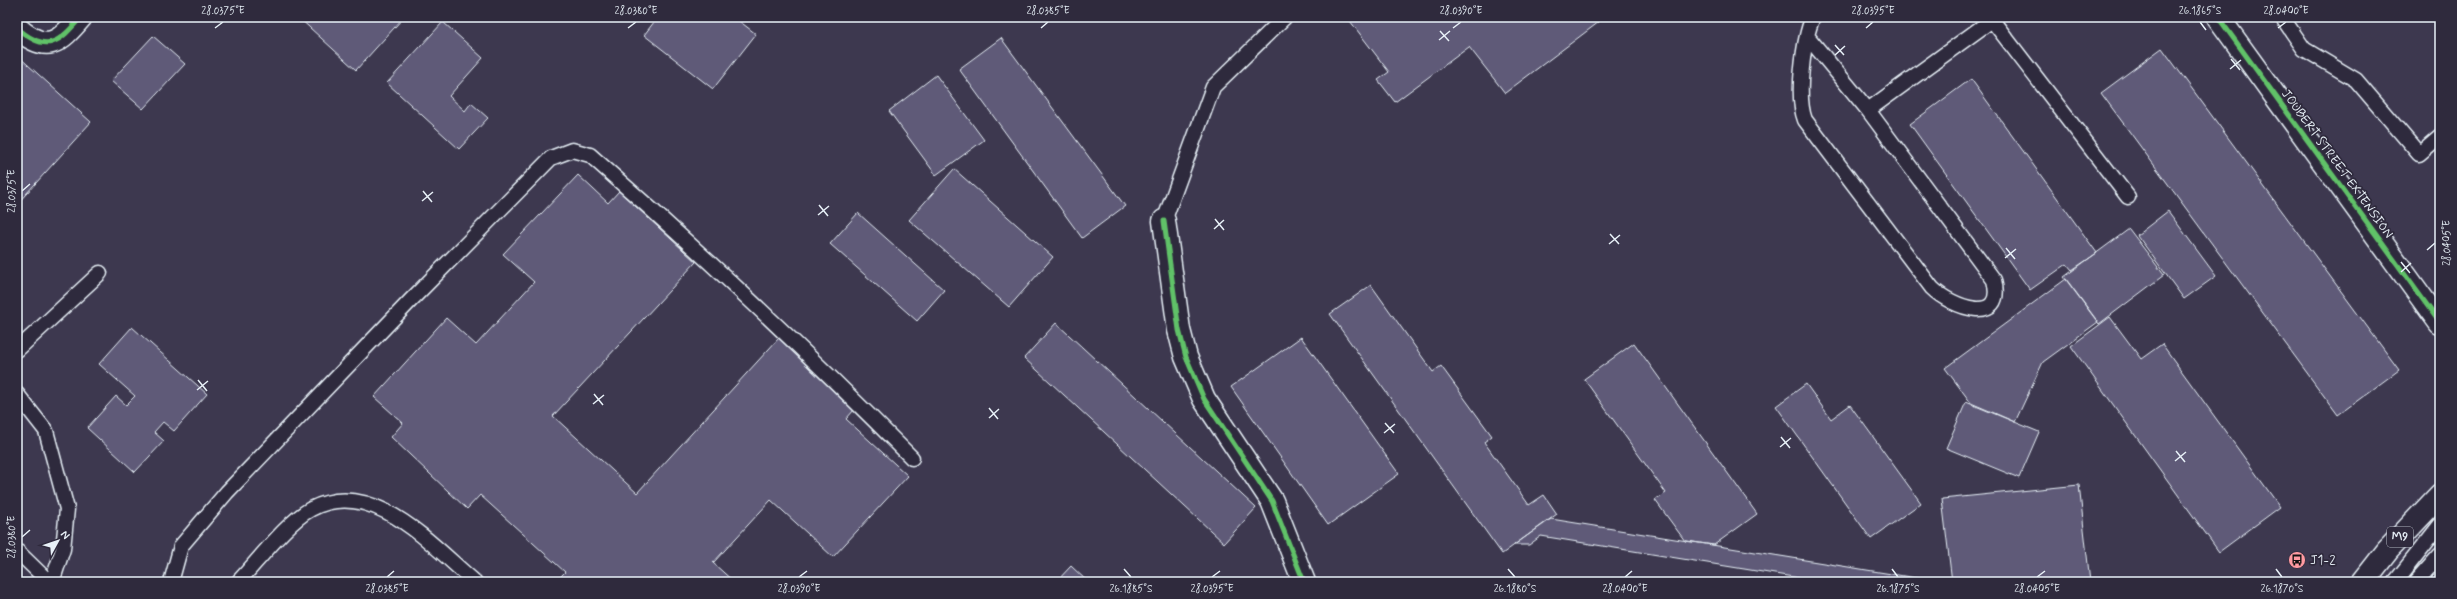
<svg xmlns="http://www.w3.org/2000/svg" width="2457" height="599" viewBox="0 0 2457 599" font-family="Mynerve,sans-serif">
<rect width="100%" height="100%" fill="#3d384f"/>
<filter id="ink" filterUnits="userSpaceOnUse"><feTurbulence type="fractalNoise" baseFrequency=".025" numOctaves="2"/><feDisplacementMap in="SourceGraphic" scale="8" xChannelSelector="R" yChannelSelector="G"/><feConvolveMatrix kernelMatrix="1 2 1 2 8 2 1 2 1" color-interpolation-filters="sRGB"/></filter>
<g filter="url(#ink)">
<path fill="#5f5a78" stroke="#e8f1f8" d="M298 17H404L356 70Z
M658 17H734L756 34 713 89 644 35Z
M1347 17H1595L1599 22 1505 93 1469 47 1395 102 1378 80 1389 72Z
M443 22 483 58 449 96 465 111 471 103 488 118 459 149 387 83Z
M153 36 185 64 143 109 111 81Z
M1001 38 1125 206 1082 238 959 69Z
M2162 48 2399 370 2338 415 2101 93Z
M17 55 91 122 17 204Z
M936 75 984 140 936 175 889 111Z
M1971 79 2097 253 2072 270 2067 264 2030 290 1910 124Z
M954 169 1053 257 1009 307 909 220Z
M578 175 608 203 619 191 696 262 553 416 637 493 779 338 855 409 846 419 908 476 833 557 771 500 713 563 734 582H555L565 572 480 495 467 509 391 437 403 423 374 397 446 318 476 345 534 282 503 254Z
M2168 211 2216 276 2184 299 2137 235Z
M858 213 944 290 917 321 830 244Z
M2129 229 2164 275 2099 324 2064 277Z
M2066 279 2098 322 2043 362 2015 422 1971 403 1945 368Z
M1371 285 1433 372 1441 366 1492 436 1484 442 1529 505 1544 495 1557 514 1502 554 1330 314Z
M2110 317 2141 359 2162 344 2280 507 2219 552 2071 346Z
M1056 323 1256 508 1224 543 1024 358Z
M132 327 207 394 174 431 163 422 154 432 164 441 135 472 87 428 116 396 126 405 135 396 99 364Z
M1301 337 1399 474 1328 525 1231 387Z
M1634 343 1757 514 1714 545 1685 541 1655 500 1666 493 1584 379Z
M1806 384 1831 419 1850 405 1921 503 1871 539 1776 406Z
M1966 402 2039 432 2019 478 1946 448Z
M2079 485 2090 582H1952L1942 499Z
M1551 519 1941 582H1824L1541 536 1529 545H1514Z
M1071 566 1088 582H1056Z"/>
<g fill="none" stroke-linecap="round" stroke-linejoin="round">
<g stroke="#e8f1f8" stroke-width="17">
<path id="lane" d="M2282 17 2304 49 2356 80 2419 154 2440 136
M1992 20 2128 197
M1807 36 1868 110 1994 280C2006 327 1951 307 1932 288L1805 120C1796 97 1803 40 1813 17
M1868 110 1996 17
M1164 221 1213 87 1285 17
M17 350 100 273
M17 394 46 431 67 509 63 549 52 582
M17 551 49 582
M171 582 181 546 227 492 411 300 551 158 572 150 590 155C701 252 808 353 912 458
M238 582C257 562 288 521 311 509 373 476 432 546 475 582
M2395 582 2440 525
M2416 582 2440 555"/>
</g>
<g stroke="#e8f1f8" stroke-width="25">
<path id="street" d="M2218 17 2440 323
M17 28C47 54 59 43 81 17
M1164 221 1179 330 1186 357 1204 399 1272 501 1304 582"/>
</g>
<g stroke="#e8f1f8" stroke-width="25">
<path id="primary" d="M2363 582 2388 550 2440 495"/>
</g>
<use href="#lane" stroke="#2f2a3d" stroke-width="14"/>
<use href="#street" stroke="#2f2a3d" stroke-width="22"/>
<use href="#primary" stroke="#2f2a3d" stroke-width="22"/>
<g stroke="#2f2a3d" stroke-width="8">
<path id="cycleway" d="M2218 17 2440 323
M17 28C47 54 59 43 81 17
M1164 221 1179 330 1186 357 1204 399 1272 501 1304 582"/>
</g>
<use href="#cycleway" stroke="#61c268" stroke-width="5"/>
</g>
</g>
<path fill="none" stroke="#e8f1f8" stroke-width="1.5" d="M2200 22 2206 30M215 28 223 22M628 28 636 22M1041 28 1048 22M1453 28 1461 22M1866 28 1873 22M2278 28 2286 22M1440 31 1449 41M1439 40 1450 31M1835 45 1844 55M1835 55 1845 46M2231 59 2240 70M2230 69 2241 60M22 191 30 184M423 191 432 202M422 201 433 192M819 205 828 216M818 215 829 206M1215 219 1224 230M1214 229 1224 220M1610 234 1619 244M1609 244 1620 235M2006 248 2015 259M2427 250 2435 243M2005 258 2016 249M2401 262 2410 273M2401 272 2411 263M198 380 207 391M197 390 208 381M594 394 603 405M593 404 604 395M989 408 998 419M989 418 999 409M1385 423 1394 433M1384 433 1395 424M1781 437 1790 448M1780 447 1791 438M2176 451 2185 462M2175 461 2186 452M22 537 30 530M1124 569 1131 577M1508 569 1515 577M1892 569 1898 577M2276 569 2282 577M387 577 394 571M799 577 807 571M1212 577 1220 571M1625 577 1632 571M2037 577 2045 571"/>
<defs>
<g id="bus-disc" transform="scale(0.9)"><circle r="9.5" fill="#ff9aa2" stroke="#2f2a3d"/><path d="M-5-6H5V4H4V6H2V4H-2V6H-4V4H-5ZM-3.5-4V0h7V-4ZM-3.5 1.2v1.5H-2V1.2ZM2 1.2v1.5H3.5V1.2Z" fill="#111"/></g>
</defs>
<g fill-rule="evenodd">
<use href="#bus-disc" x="2297" y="560"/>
</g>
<g text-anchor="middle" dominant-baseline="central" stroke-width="3.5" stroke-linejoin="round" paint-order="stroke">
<rect fill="#2f2a3d" stroke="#b0b5c0" stroke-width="1" x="2387" y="527" width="26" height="20" rx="3"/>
<g font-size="12" font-weight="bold" fill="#e8f1f8">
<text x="2400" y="537">M9</text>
</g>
<g font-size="13" fill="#e8f1f8" stroke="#2f2a3d">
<text transform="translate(2337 164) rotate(54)">JOUBERT STREET EXTENSION</text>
</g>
<g font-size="13" fill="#e8f1f8" stroke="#2f2a3d" text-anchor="start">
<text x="2310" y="560">J1-2</text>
</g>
</g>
<rect width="2457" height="599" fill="none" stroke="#2f2a3d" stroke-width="44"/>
<g transform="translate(58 541) rotate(50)" stroke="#2f2a3d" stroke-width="3" paint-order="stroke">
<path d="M0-3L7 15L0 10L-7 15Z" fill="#e8f1f8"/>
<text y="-6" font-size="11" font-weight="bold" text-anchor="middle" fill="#e8f1f8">N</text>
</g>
<rect x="22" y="22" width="2413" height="555" fill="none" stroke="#e8f1f8" stroke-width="1.5"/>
<g font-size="10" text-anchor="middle" fill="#e8f1f8">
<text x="223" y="14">28.0375°E</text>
<text x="636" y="14">28.0380°E</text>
<text x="1048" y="14">28.0385°E</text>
<text x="1461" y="14">28.0390°E</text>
<text x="1873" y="14">28.0395°E</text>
<text x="2200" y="14">26.1865°S</text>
<text x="2286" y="14">28.0400°E</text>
<text transform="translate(11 191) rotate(-90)" y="4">28.0375°E</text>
<text transform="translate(2446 243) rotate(-90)" y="4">28.0405°E</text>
<text transform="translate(11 537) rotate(-90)" y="4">28.0380°E</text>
<text x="387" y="592">28.0385°E</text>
<text x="799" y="592">28.0390°E</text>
<text x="1131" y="592">26.1885°S</text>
<text x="1212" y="592">28.0395°E</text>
<text x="1515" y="592">26.1880°S</text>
<text x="1625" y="592">28.0400°E</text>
<text x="1898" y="592">26.1875°S</text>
<text x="2037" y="592">28.0405°E</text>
<text x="2282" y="592">26.1870°S</text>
</g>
</svg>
